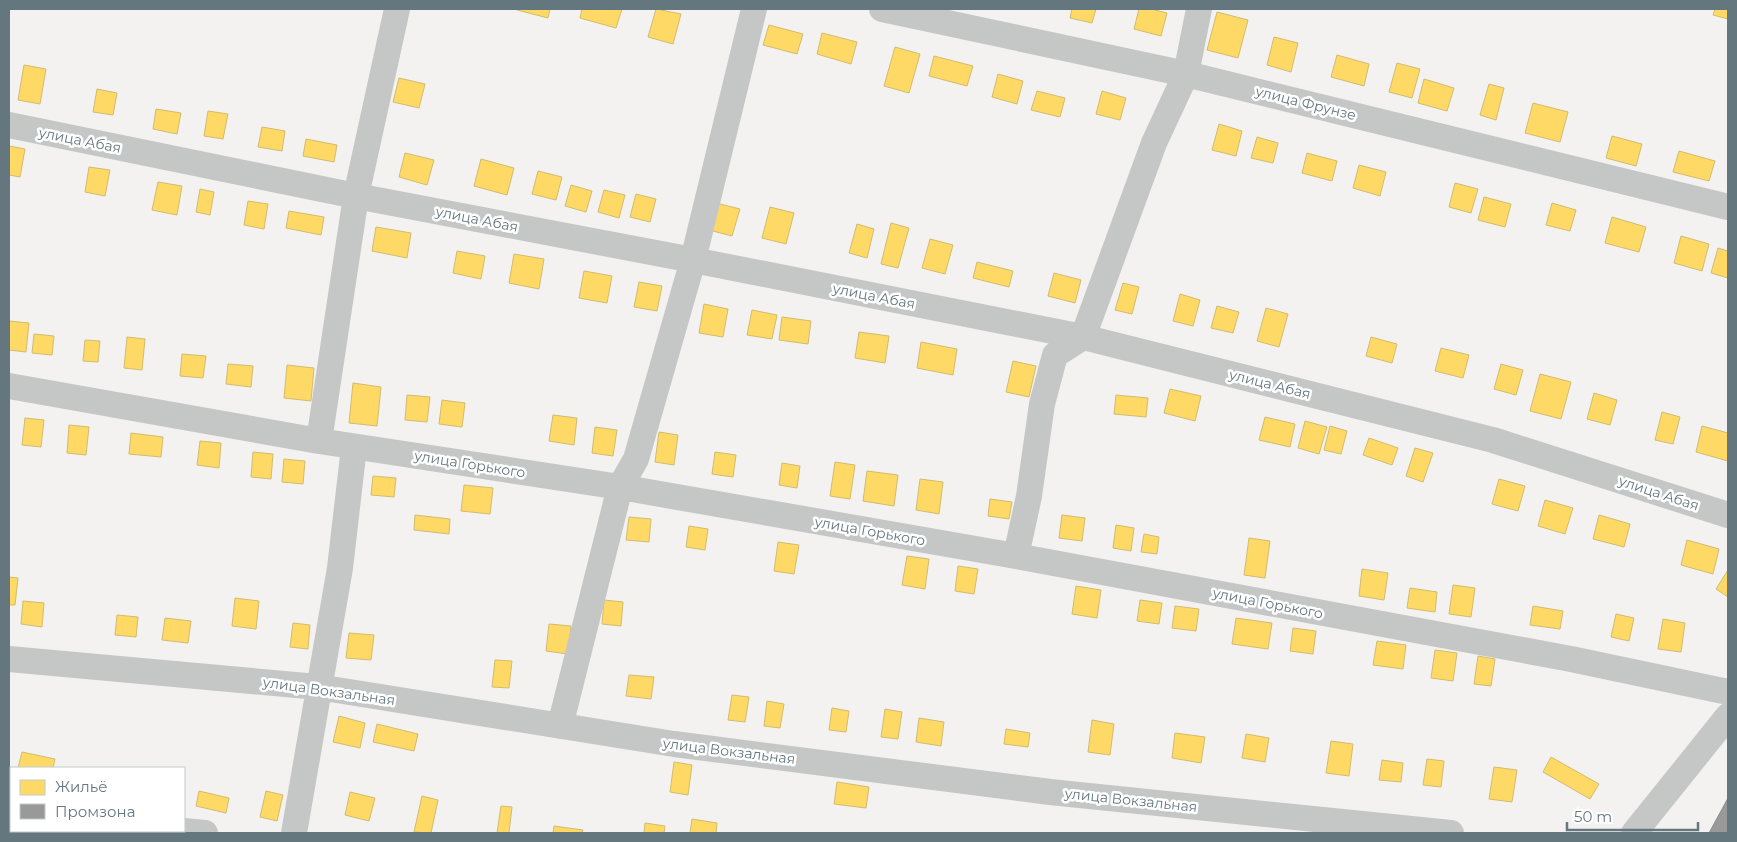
<svg xmlns="http://www.w3.org/2000/svg" width="1737" height="842" viewBox="0 0 1737 842" font-family="Montserrat,sans-serif">
<rect width="100%" height="100%" fill="#f3f2f1"/>
<path fill="#ffd966" stroke="#d0bc6e" d="M517 9H550L548 18 517 10Z
M582 9H622L616 28 580 18Z
M656 9 681 14 673 44 648 37Z
M1072 9H1096L1092 23 1070 18Z
M1139 9H1151L1167 13 1161 36 1134 29Z
M1715 9H1728V19L1713 15Z
M1217 12 1248 20 1238 58 1207 50Z
M769 25 803 34 797 54 763 45Z
M822 33 857 42 851 64 817 54Z
M1274 37 1298 43 1291 72 1267 65Z
M895 47 920 54 909 93 884 86Z
M1337 55 1369 64 1364 86 1331 77Z
M934 56 973 66 967 86 929 76Z
M1397 63 1420 69 1412 98 1389 92Z
M24 65 46 69 40 104 18 100Z
M998 74 1023 81 1017 104 992 97Z
M399 78 425 84 419 108 393 102Z
M1424 79 1454 88 1447 111 1418 103Z
M1489 84 1504 88 1496 120 1480 115Z
M97 89 117 93 113 115 93 112Z
M1037 91 1065 98 1060 117 1031 110Z
M1102 91 1126 98 1120 120 1096 114Z
M1533 103 1568 112 1560 142 1525 133Z
M156 109 181 113 177 134 153 129Z
M208 111 228 114 223 139 204 136Z
M1219 124 1242 131 1236 156 1212 150Z
M262 127 285 131 282 151 258 147Z
M1612 136 1642 144 1636 166 1606 158Z
M1257 137 1278 143 1273 163 1251 158Z
M306 139 337 145 334 162 303 156Z
M9 146 25 149 20 177 9 175Z
M1679 151 1715 161 1709 181 1673 172Z
M405 153 434 160 427 185 399 177Z
M1307 153 1337 161 1332 181 1302 173Z
M481 159 514 168 507 195 474 186Z
M1359 165 1386 172 1380 196 1353 188Z
M89 167 110 170 105 196 85 192Z
M538 171 562 177 556 200 532 194Z
M158 182 182 186 177 215 152 210Z
M1455 183 1478 189 1471 213 1449 207Z
M571 185 592 191 586 212 565 206Z
M200 189 214 192 210 215 196 212Z
M604 190 625 195 619 218 598 212Z
M636 194 656 199 650 222 630 217Z
M1484 197 1511 204 1505 227 1478 220Z
M248 201 268 204 264 229 244 225Z
M716 203 740 209 732 236 709 230Z
M1552 203 1576 210 1570 231 1546 225Z
M770 207 794 213 786 244 762 238Z
M289 211 324 217 321 235 286 228Z
M1612 217 1646 227 1639 252 1605 243Z
M891 223 909 228 898 268 881 264Z
M857 224 874 229 867 258 849 253Z
M376 227 411 233 407 258 372 251Z
M1681 236 1709 244 1702 271 1674 263Z
M930 239 953 245 945 274 922 268Z
M1718 248 1728 251V278L1711 273Z
M457 251 485 256 481 279 453 273Z
M514 254 544 259 539 289 509 283Z
M977 262 1013 271 1009 287 973 278Z
M584 271 612 276 607 303 579 298Z
M1054 273 1081 280 1075 303 1048 296Z
M639 282 662 286 657 311 634 307Z
M1123 283 1139 287 1132 314 1115 310Z
M1180 294 1200 300 1193 326 1173 321Z
M704 304 728 309 723 337 699 333Z
M1217 306 1239 312 1233 333 1211 328Z
M1266 308 1288 314 1279 347 1257 341Z
M752 310 777 315 772 339 747 335Z
M782 317 811 321 808 344 779 340Z
M9 321 29 323 26 352 9 350Z
M859 332 889 336 885 363 855 358Z
M34 334 54 336 52 355 32 353Z
M127 337 145 339 142 370 124 368Z
M1371 337 1397 344 1392 363 1366 356Z
M85 340 100 341 98 362 83 361Z
M921 342 957 349 953 375 917 368Z
M1441 348 1469 355 1463 378 1435 371Z
M182 354 206 356 203 378 180 376Z
M1013 361 1036 366 1029 397 1006 392Z
M228 364 253 366 251 387 226 384Z
M1501 364 1523 370 1516 395 1494 389Z
M287 365 314 368 311 401 284 398Z
M1540 374 1571 382 1561 419 1530 411Z
M353 383 381 387 377 426 349 423Z
M1170 389 1201 396 1195 421 1164 413Z
M1594 393 1617 400 1610 425 1587 419Z
M407 395 430 397 427 422 405 420Z
M1116 395 1148 398 1146 417 1114 414Z
M442 400 465 403 462 427 439 424Z
M1662 412 1680 417 1673 444 1655 440Z
M553 415 577 418 574 445 549 441Z
M1265 417 1295 424 1290 447 1259 440Z
M25 418 44 420 41 447 22 445Z
M1305 421 1327 427 1319 454 1298 448Z
M69 425 89 427 86 455 67 453Z
M1330 426 1347 431 1341 454 1324 450Z
M1702 426 1728 433V461L1696 452Z
M595 427 617 430 613 456 592 453Z
M659 432 678 435 674 465 655 462Z
M131 433 163 437 161 457 129 454Z
M1369 438 1398 448 1392 465 1363 455Z
M200 441 221 443 219 468 197 465Z
M1415 448 1433 453 1423 482 1406 476Z
M253 452 273 454 271 479 251 477Z
M715 452 736 455 733 477 712 474Z
M284 459 305 461 303 484 282 482Z
M835 462 855 465 850 499 830 496Z
M782 463 800 466 797 488 779 485Z
M867 471 898 475 894 506 863 501Z
M373 476 396 478 394 497 371 495Z
M920 479 943 482 939 514 916 510Z
M1499 479 1525 486 1518 511 1492 504Z
M464 485 493 488 490 514 461 511Z
M990 499 1012 502 1009 519 988 516Z
M1545 500 1573 508 1565 534 1538 526Z
M415 515 450 519 449 534 414 530Z
M1062 515 1085 518 1082 541 1059 538Z
M1599 515 1630 524 1624 547 1593 539Z
M629 517 651 519 649 542 626 540Z
M1116 525 1134 528 1131 551 1113 548Z
M689 526 708 529 705 550 686 547Z
M1144 534 1159 537 1157 554 1141 552Z
M1249 538 1270 541 1265 578 1244 575Z
M1687 540 1719 549 1713 574 1681 565Z
M778 542 799 545 794 574 774 571Z
M907 556 929 559 925 589 902 585Z
M958 566 978 569 974 594 955 591Z
M1362 569 1388 573 1384 600 1359 596Z
M1728 570V597L1716 589Z
M9 577 18 578 15 605H9Z
M1453 585 1475 588 1471 617 1449 614Z
M1076 586 1101 590 1097 618 1072 614Z
M1410 588 1437 592 1435 612 1407 608Z
M235 598 259 601 256 629 232 626Z
M604 600 623 602 621 626 602 624Z
M1140 600 1162 603 1159 624 1137 621Z
M23 601 44 603 42 627 21 624Z
M1175 606 1199 609 1196 631 1172 628Z
M1533 606 1563 611 1560 629 1530 625Z
M1616 614 1634 618 1629 641 1611 637Z
M117 615 138 617 136 637 115 635Z
M165 618 191 621 188 643 162 640Z
M1236 618 1272 623 1268 649 1232 644Z
M1663 619 1685 623 1681 652 1658 649Z
M293 623 310 625 308 649 290 647Z
M549 624 571 626 568 654 546 651Z
M1293 628 1316 631 1313 654 1290 651Z
M349 633 374 635 371 660 346 658Z
M1377 641 1406 645 1403 669 1373 665Z
M1435 650 1457 653 1453 681 1431 678Z
M1478 656 1495 659 1491 686 1474 684Z
M495 660 512 661 509 688 492 687Z
M629 675 654 677 651 699 626 696Z
M732 695 749 697 745 722 728 720Z
M767 701 784 704 780 728 764 726Z
M832 708 849 711 846 732 829 730Z
M885 709 902 712 898 739 881 737Z
M339 716 365 723 360 748 333 742Z
M919 718 944 722 941 746 916 742Z
M1092 720 1114 724 1110 755 1088 752Z
M377 724 418 734 414 751 373 742Z
M1006 729 1030 733 1028 747 1004 744Z
M1175 733 1205 737 1201 763 1172 758Z
M1246 734 1269 738 1265 762 1242 758Z
M1331 741 1353 744 1349 776 1326 773Z
M22 752 55 759 53 768H18Z
M1551 757 1599 784 1590 799 1543 772Z
M1427 759 1444 761 1441 787 1423 785Z
M1382 760 1403 763 1401 782 1379 780Z
M674 762 692 765 688 795 670 792Z
M1494 767 1517 770 1512 802 1489 799Z
M837 782 869 787 866 808 834 804Z
M199 791 229 798 226 813 196 806Z
M266 791 283 795 277 821 260 817Z
M350 792 375 798 369 821 345 815Z
M422 796 438 800 431 833 414 832Z
M501 806 512 807 509 833H497Z
M692 819 717 823 716 833H690Z
M645 823 665 826 664 833H644Z
M554 826 583 830 582 833H553Z"/>
<path fill="#999" stroke="#898f91" d="M1728 798V833H1709Z"/>
<g fill="none" stroke-linecap="round" stroke-linejoin="round">
<path stroke="#c5c7c6" stroke-width="26" d="M882 9 1186 74 1728 207
M9 125 356 196 693 260 1083 337 1493 440 1728 515
M9 386 319 441 620 487 1016 556 1571 659 1728 692
M319 441 356 196 397 9
M1016 556 1029 496 1042 404 1055 355 1083 337 1154 143 1186 74 1199 9
M9 659 318 687 674 744 1050 792 1451 833
M560 726 620 487 636 459 693 260 754 9
M9 802H11
M184 831 205 833
M294 833 340 568 354 447
M1634 833 1728 716"/>
</g>
<g text-anchor="middle" dominant-baseline="central" stroke-width="5" stroke-linejoin="round" paint-order="stroke">
<g font-size="14" fill="#64777f" stroke="#fff">
<text transform="translate(1306 103) rotate(14)">улица Фрунзе</text>
<text transform="translate(80 140) rotate(11)">улица Абая</text>
<text transform="translate(477 219) rotate(11)">улица Абая</text>
<text transform="translate(874 296) rotate(11)">улица Абая</text>
<text transform="translate(1270 384) rotate(14)">улица Абая</text>
<text transform="translate(470 464) rotate(9)">улица Горького</text>
<text transform="translate(1659 493) rotate(18)">улица Абая</text>
<text transform="translate(870 531) rotate(10)">улица Горького</text>
<text transform="translate(1268 603) rotate(11)">улица Горького</text>
<text transform="translate(329 691) rotate(8)">улица Вокзальная</text>
<text transform="translate(729 751) rotate(7)">улица Вокзальная</text>
<text transform="translate(1131 800) rotate(6)">улица Вокзальная</text>
</g>
</g>
<rect width="1737" height="842" fill="none" stroke="#64777f" stroke-width="20"/>
<rect x="10" y="767" width="175" height="65" fill="#ffffff" stroke="#c1c9cc"/>
<rect x="20" y="780" width="25" height="15" fill="#ffd966" stroke="#c1c9cc"/>
<text x="55" y="792" font-size="15" fill="#64777f">Жильё</text>
<rect x="20" y="804" width="25" height="15" fill="#999999" stroke="#c1c9cc"/>
<text x="55" y="817" font-size="15" fill="#64777f">Промзона</text>
<path d="M1567 822v8h131v-8" fill="none" stroke="#64777f" stroke-width="2.5"/>
<text x="1574" y="822" font-size="15" fill="#64777f" stroke="#ffffff" stroke-width="4" paint-order="stroke">50 m</text>
</svg>
